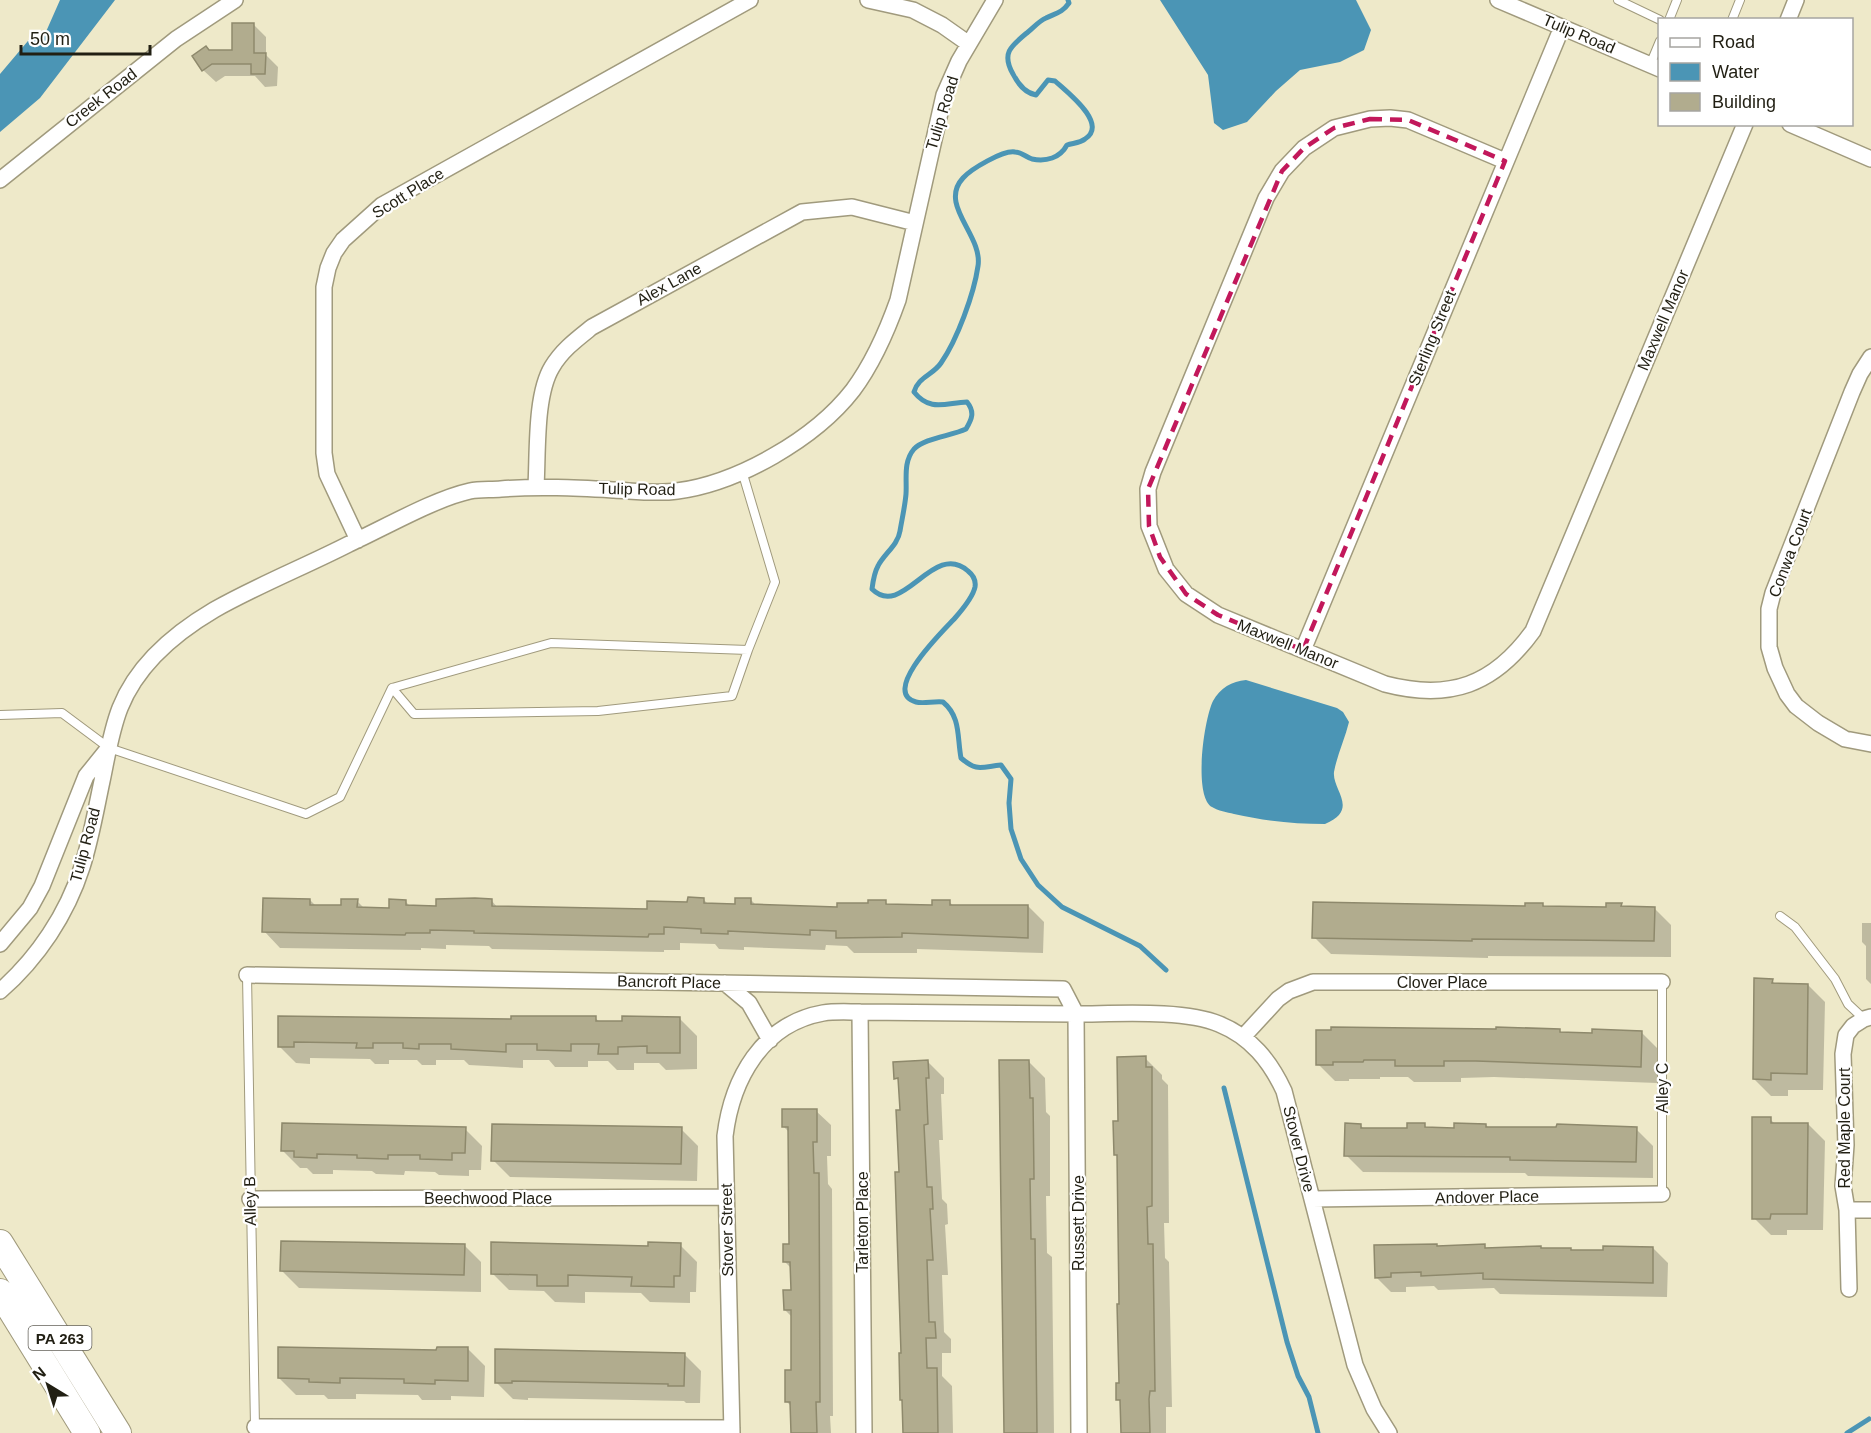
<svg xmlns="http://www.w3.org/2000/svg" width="1871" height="1433" viewBox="0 0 1871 1433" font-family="Helvetica,sans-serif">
<rect width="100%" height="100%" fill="#eee9c9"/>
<path fill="#4b95b5" d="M60 0H115L40 98 0 132V74L33 35 45 34Z
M1160 0H1356L1371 30 1364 50 1340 62 1300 70 1276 91 1247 122 1223 130 1214 123 1208 75Z
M1246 680 1337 708 1343 712 1349 722C1345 739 1337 755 1334 772 1332 790 1360 809 1325 824 1294 824 1265 821 1234 814 1227 812 1218 811 1212 807 1193 796 1204 719 1213 701 1220 688 1232 681 1246 680Z"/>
<path fill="#0003" d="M253 24 266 37V55L278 67 277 86 265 87 255 76H225L216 82 203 70 209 51 234 52Z
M310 900 316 906 342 907 357 901 365 909H391L405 901 411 907 437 908 491 900 498 908 648 911 704 900 708 904 736 906 751 900 756 905 838 909 885 902 889 906 933 907 949 901 954 907 1028 906 1044 922 1043 953 917 949V953H854L847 946 826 945 825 950 744 947V950L719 949 715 944 680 943V950H664V952L492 949 489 946 446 945V949L421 948V950L280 948 264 931Z
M1543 905 1546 908H1607L1621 905 1624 908H1654L1671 925V957L1488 956V958L1331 954 1314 937Z
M1862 923H1871V984L1866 979V946L1862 942Z
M1772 980 1776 985H1808L1825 1002 1823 1090H1788V1096H1771L1754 1079Z
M279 1018 513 1021 595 1018 600 1022 680 1019 697 1036V1069L666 1070 659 1063H634V1070H617L608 1061H588V1067H555L549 1060H523V1068L469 1065 464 1060H436V1065H422L417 1060H389V1064H375L370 1059 310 1058V1064L296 1063 279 1046Z
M1559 1030 1562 1034 1641 1032 1658 1049 1657 1083 1494 1077 1461 1078V1082H1414L1408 1077H1380V1079H1349V1081H1335L1318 1064V1032Z
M1145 1058 1162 1075V1079L1168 1085 1169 1223H1164L1165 1258 1169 1262 1172 1407H1166V1433H1123L1122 1403 1118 1399 1121 1385V1305L1118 1157 1116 1155 1119 1122Z
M1028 1061 1045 1078 1046 1112 1050 1116V1196H1046L1047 1253 1052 1257 1054 1433H1006Z
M928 1062 944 1078V1094H941L943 1140H939L942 1199 947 1204 948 1224 945 1225 948 1275H942L944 1332 951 1339V1353H942V1376L952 1386 953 1433H905L903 1402 901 1400V1111L900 1082 896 1078Z
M816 1111 831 1125V1156H827L828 1184 832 1189 833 1416H830L831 1433H792L791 1406 787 1402 793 1372 792 1317 785 1310 792 1292V1269L784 1261 791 1245 790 1133 784 1127Z
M1770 1119 1776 1125 1808 1124 1825 1141 1823 1230H1787V1235H1771L1754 1218Z
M1360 1125 1364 1129 1408 1130 1424 1125 1428 1129H1455L1486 1125 1489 1128 1636 1129 1653 1146V1178L1528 1176 1525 1173 1363 1172 1346 1155Z
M465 1129 482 1146 481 1170H469V1176L439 1175 435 1172 405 1171 404 1175 376 1174 372 1171 333 1170V1174H313L307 1168H300L283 1151Z
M681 1129 698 1146 697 1181 510 1177 493 1160Z
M464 1245 481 1262V1292L299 1288 282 1271Z
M680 1245 697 1262 696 1292H690V1303L650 1302 641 1293 585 1292V1303L555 1302 544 1291 509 1290 492 1273Z
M1436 1245 1439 1248 1484 1246 1487 1249 1572 1252 1653 1248 1668 1263 1667 1297 1500 1294 1494 1288 1438 1290 1434 1286 1406 1287V1292H1391L1376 1277Z
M468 1349 485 1366 484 1397 451 1396V1400H422L418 1395 356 1394V1399H328L324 1395H296L279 1378 438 1352Z
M684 1354 701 1371 700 1403H686L684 1401 528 1398V1400L513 1399 496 1382Z"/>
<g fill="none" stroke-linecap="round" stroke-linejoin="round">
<path stroke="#4b95b5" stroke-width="5" d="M1068 0 1069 3C1062 13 1056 13 1046 18 1039 21 1033 28 1028 32 1011 46 1001 53 1013 74 1018 84 1025 93 1036 95L1048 80 1055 81C1067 92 1109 124 1085 139 1080 143 1073 143 1067 145 1060 158 1046 162 1032 159 1026 157 1021 152 1015 152 1003 150 971 169 963 178 938 205 983 235 978 266 974 294 957 340 941 363 933 375 918 377 914 392 930 412 945 403 967 402 975 412 972 419 966 429 951 436 925 438 914 449 903 462 907 479 906 494 905 506 902 519 900 531 898 545 884 554 878 566 874 573 873 581 872 589 903 620 933 540 968 571 973 575 976 581 975 587 973 597 962 610 955 618 946 628 879 692 916 702 923 704 934 701 943 702 961 717 957 737 961 758 977 772 981 767 1001 765L1011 779 1009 803 1011 829 1021 859 1038 885 1062 907 1140 946 1166 970
M1224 1088 1287 1342 1298 1376 1309 1397 1318 1433
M1847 1433 1869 1419"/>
</g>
<path fill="#b1ac8e" stroke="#8e896c" stroke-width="1.5" d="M232 23H254V53H266L265 74H251V64H212L202 71 192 56 206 46 209 50H232Z
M688 897 704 898V903L735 904V898H751V904L837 907V903H868V900H886V904L932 905V900H950V905H1028V938L902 933V937L836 938V931L810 930V935L728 931V934L701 933V929L664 927V934H649L648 937 474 933V931L430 930V933H406L405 935 262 932 263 898 310 899V905H341V899H358L357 907 389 908V899L406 900V905L436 906V899L475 898 492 899V906L647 909V901L687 902Z
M1313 902 1525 906V903H1543V906L1606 907V903H1622L1621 906 1655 907 1654 941 1472 939V941L1312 938Z
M1754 978 1773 979 1772 983 1808 984 1807 1074 1771 1073V1080L1753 1079Z
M278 1016 511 1019V1016H596V1021H622V1016L680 1017V1053H647V1046L618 1047V1054H598L599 1044H571V1051L537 1050V1044H506V1052L451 1049V1044H419V1049L403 1048V1043H373V1048H356L357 1043 294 1042V1047H278Z
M1331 1027 1496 1029V1027L1560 1029V1032L1592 1033V1029L1642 1031 1641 1067 1476 1061H1444V1066H1395V1060H1364L1363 1062H1333V1065H1316V1030H1331Z
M1146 1056V1067H1152V1206L1147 1207 1148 1244H1153L1155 1391H1150L1149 1399 1150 1433H1121L1120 1400H1116V1383H1119L1117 1304H1119L1117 1155H1114L1113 1121H1118L1117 1057Z
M928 1060 929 1078H926L928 1124 924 1125 927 1187H932L933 1209H930L933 1260H927L929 1322H935L936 1338H926L927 1368H937L938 1433H903L902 1400H900L899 1353H901L895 1172H899L896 1110H900L898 1078 894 1079 893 1062Z
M999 1060H1029L1030 1098H1033L1034 1179H1030L1031 1239H1035L1037 1433H1004Z
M782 1109H817V1142H813L814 1173H819L820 1402H816L817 1433H791L790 1402H785V1370H791V1310H784L783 1290H791L790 1262H783V1244H789L788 1127H782Z
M1752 1117H1771V1123H1808L1807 1214H1771L1770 1219H1752Z
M282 1123 466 1127 465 1153H452V1160L420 1159V1155H388V1159L357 1158V1155L317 1154V1158L294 1157V1151H281Z
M1345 1123 1361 1124V1128H1407V1123H1425V1127L1454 1128V1123L1486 1124V1127H1556L1557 1124 1637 1127 1636 1162 1510 1160V1157L1344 1156Z
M492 1124 682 1127 681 1164 491 1161Z
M281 1241 465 1244 464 1275 280 1271Z
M491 1242 648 1246V1242L681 1243 680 1276H674V1287L631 1286 632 1277 568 1275V1286H537V1275L491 1274Z
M1437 1244V1246L1485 1244V1248L1541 1246V1248H1571V1250H1603V1246L1653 1247V1283L1483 1279V1273L1421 1276V1272L1391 1273V1277L1375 1278 1374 1245Z
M278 1347 436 1350 437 1347H468V1381L435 1380V1384L404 1383V1379L340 1378V1383L309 1382V1379L278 1378Z
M495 1349 685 1353 684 1386H668V1384L512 1381V1383H495Z"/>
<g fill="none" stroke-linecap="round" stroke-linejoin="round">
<g stroke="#a09a7d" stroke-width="10">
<path id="service" d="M1618 0 1660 20
M1669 20 1677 0
M1732 20 1740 0
M1650 65 1660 41
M392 688 414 714 598 711 732 696 748 650
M0 715 62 713 109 748 306 814 340 797 392 688 551 643 748 650 775 582 742 471
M1780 916 1795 927 1835 979 1848 1004 1864 1019
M247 975 255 1427
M1662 1194V982"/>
</g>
<g stroke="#a09a7d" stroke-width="18">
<path id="minor" d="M868 0 913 10 942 25 969 44
M1498 0 1660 69
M1788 20 1796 0
M1790 124 1871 159
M1505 161 1408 120 1390 118 1370 119 1334 128 1304 148 1282 171 1266 198 1153 472 1148 489 1149 526 1166 569 1186 594 1218 615 1385 684C1450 701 1494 685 1533 631L1745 124
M0 180 176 39 235 0
M1871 357 1860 374 1852 392 1773 593 1769 609V647L1775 668 1787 694 1796 706 1818 723 1845 739 1871 744
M536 486C538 452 535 395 552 367 562 350 577 339 592 327L802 212 852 207 915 223
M358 540 327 474 324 453V287L328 268 334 253 343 240 382 205 750 0
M1303 650 1562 27
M0 944 30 908 42 886 86 776 107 750
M247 975 1063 989 1076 1014 1079 1433
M725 983 749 1003 770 1040
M0 991C38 958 67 914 82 867 91 839 96 809 102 781 107 757 111 731 120 708 137 665 175 633 214 610 256 586 306 566 349 544 384 528 434 499 470 491 480 489 491 490 501 489 539 486 576 488 614 490 634 491 657 494 677 491 738 483 815 439 853 390 873 363 887 331 898 300L944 95 959 61 995 0
M860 1012 864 1433
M1243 1037 1278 999 1289 991 1313 982H1662
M250 1199 725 1197
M1312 1199 1662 1194
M1847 1210H1871
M1849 1289 1847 1210 1843 1186 1846 1145 1843 1054 1846 1035 1853 1026 1864 1019 1871 1017
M255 1427 732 1428
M732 1433 725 1136C732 1079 762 1024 823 1013 835 1011 848 1012 860 1012 932 1012 1003 1014 1075 1014 1115 1014 1184 1009 1219 1024 1251 1037 1270 1061 1284 1091L1355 1365 1374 1409 1389 1433"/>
</g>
<g stroke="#a09a7d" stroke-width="28">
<path id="trunk" d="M0 1243 118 1433
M0 1292 87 1433"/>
</g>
<use href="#service" stroke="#fff" stroke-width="8"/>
<use href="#minor" stroke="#fff" stroke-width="15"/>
<use href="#trunk" stroke="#fff" stroke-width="26"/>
</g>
<path fill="none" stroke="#c2185b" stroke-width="4.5" stroke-dasharray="12 8" stroke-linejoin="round" d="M1370 119 1408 120 1505 161 1303 650 1218 615 1186 594 1160 557 1149 526 1148 489 1282 171 1304 148 1334 128Z"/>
<g text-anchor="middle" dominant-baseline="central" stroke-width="4.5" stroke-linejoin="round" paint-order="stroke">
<rect fill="#fff" stroke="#64625a" stroke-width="1.5" x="28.5" y="1326" width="63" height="24" rx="4.5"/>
<g font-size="15" font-weight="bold" fill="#211f13">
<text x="60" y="1338">PA 263</text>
</g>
<g font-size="16" fill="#211f13" stroke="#fff">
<text transform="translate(1579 34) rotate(23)">Tulip Road</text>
<text transform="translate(101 98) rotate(-38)">Creek Road</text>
<text transform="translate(942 113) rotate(-73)">Tulip Road</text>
<text transform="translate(408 193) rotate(-32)">Scott Place</text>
<text transform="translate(669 284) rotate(-29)">Alex Lane</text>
<text transform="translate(1663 320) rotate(-67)">Maxwell Manor</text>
<text transform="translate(1432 338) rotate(-68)">Sterling Street</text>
<text transform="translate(637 489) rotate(1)">Tulip Road</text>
<text transform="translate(1790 553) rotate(-69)">Conwa Court</text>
<text transform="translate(1288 644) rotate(22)">Maxwell Manor</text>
<text transform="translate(85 845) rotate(-75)">Tulip Road</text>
<text transform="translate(669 982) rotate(1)">Bancroft Place</text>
<text x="1442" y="982">Clover Place</text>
<text transform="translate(1662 1088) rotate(-90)">Alley C</text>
<text transform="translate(1844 1128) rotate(-90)">Red Maple Court</text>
<text transform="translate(1299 1149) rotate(76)">Stover Drive</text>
<text transform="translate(1487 1197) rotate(-1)">Andover Place</text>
<text x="488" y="1198">Beechwood Place</text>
<text transform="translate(250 1201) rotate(-91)">Alley B</text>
<text transform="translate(862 1222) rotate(-90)">Tarleton Place</text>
<text transform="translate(1078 1223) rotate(-90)">Russett Drive</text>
<text transform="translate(727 1230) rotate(-91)">Stover Street</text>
</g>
</g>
<rect x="1658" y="18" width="195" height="108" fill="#ffffff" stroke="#a6a5a1" stroke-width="1.5"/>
<rect x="1670" y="38" width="30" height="9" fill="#ffffff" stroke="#a6a5a1" stroke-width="1.5"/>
<text x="1712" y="48" font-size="18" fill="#211f13">Road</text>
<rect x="1670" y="63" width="30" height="18" fill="#4b95b5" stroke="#a6a5a1" stroke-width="1.5"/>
<text x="1712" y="78" font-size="18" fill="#211f13">Water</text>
<rect x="1670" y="93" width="30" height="18" fill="#b1ac8e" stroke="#a6a5a1" stroke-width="1.5"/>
<text x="1712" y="108" font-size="18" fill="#211f13">Building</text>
<g transform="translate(48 1385) rotate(322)" stroke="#ffffff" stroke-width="4.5" paint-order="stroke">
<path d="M0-4.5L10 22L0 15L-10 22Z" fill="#211f13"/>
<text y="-9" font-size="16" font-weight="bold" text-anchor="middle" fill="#211f13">N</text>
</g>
<path d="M21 45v9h129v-9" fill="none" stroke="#211f13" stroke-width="3"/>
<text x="30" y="45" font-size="18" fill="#211f13" stroke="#ffffff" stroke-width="4.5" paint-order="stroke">50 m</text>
</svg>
